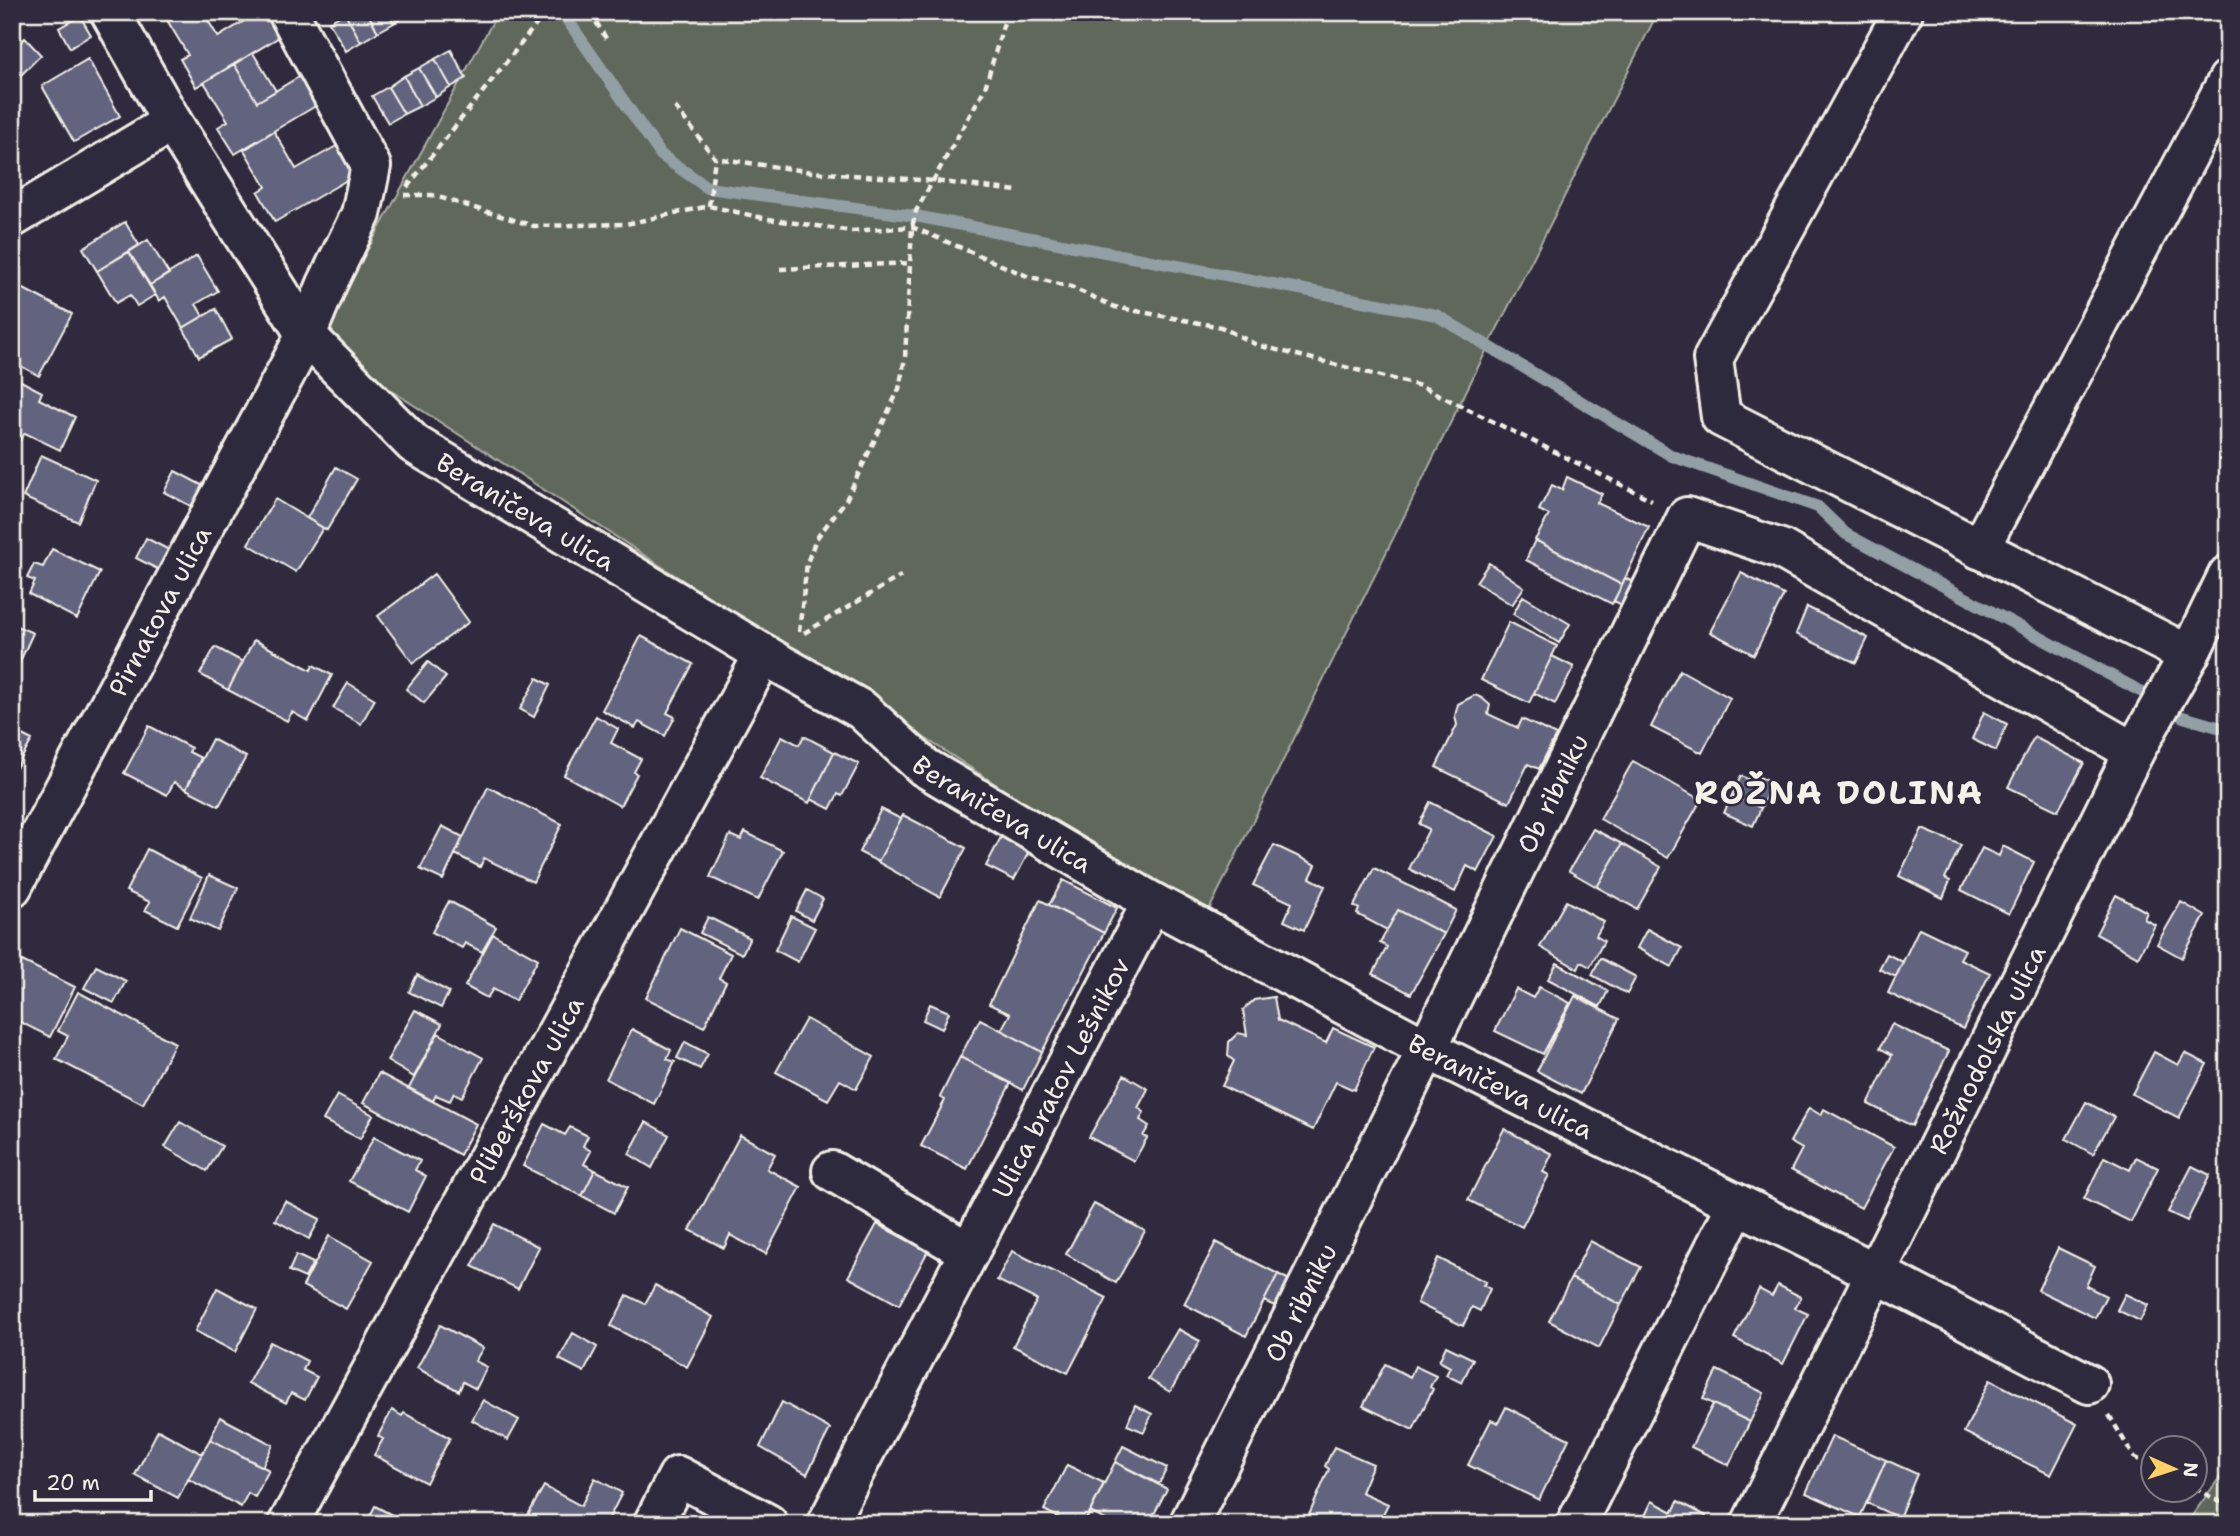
<svg xmlns="http://www.w3.org/2000/svg" width="2240" height="1536" viewBox="0 0 2240 1536" font-family="'Shantell Sans',sans-serif">
<rect width="100%" height="100%" fill="#2f2a3d"/>
<filter id="ink" filterUnits="userSpaceOnUse"><feTurbulence type="fractalNoise" baseFrequency=".0143" numOctaves="2"/><feDisplacementMap in="SourceGraphic" scale="14" xChannelSelector="R" yChannelSelector="G"/><feConvolveMatrix kernelMatrix="1 2 1 2 8 2 1 2 1" color-interpolation-filters="sRGB"/></filter>
<g filter="url(#ink)">
<path fill="#60685c" stroke="#aaaca2" stroke-width="2" d="M498 12H1658L1495 333 1204 920 317 342Z
M2228 1466V1524H2186Z"/>
<g fill="none" stroke-linecap="round" stroke-linejoin="round">
<path stroke="#929fa4" stroke-width="12" d="M562 12 661 155 708 188 915 216 1436 315 1672 456 1818 507 1846 534 2140 691
M2183 717 2228 730"/>
</g>
<path fill="#62647e" stroke="#f4f1e8" stroke-width="2" d="M152 12H169L156 19Z
M169 12H203L218 37 259 12H274L286 33 196 87 180 59 188 55 164 15Z
M367 12H387L394 23 378 32Z
M367 12 378 32 361 42 345 13Z
M387 12H407L409 15 394 23Z
M345 13 361 42 346 51 329 22Z
M80 16 91 35 70 48 59 28Z
M25 38 41 55 19 77 12 69V50Z
M451 50 466 78 451 87 435 59Z
M253 53 276 91 257 102 234 64Z
M88 59 120 116 74 142 42 86Z
M435 59 451 87 436 97 419 68Z
M234 64 257 102 307 72 324 101 235 154 218 127 228 121 204 82Z
M419 68 436 97 420 106 404 76Z
M404 76 420 106 404 114 388 87Z
M388 87 404 114 388 123 372 96Z
M274 131 296 169 347 140 364 170 275 222 258 192 266 187 244 150Z
M125 222 139 245 97 271 83 248Z
M148 240 169 274 150 285 129 252Z
M129 252 155 295 137 306 130 295 116 303 97 271Z
M197 256 218 291 196 304 203 316 183 328 165 297 159 301 150 285Z
M12 283 72 314 39 376 12 361Z
M216 309 232 339 199 357 183 328Z
M17 379 42 392 39 399 75 417 60 450 25 433 20 440 12 436V388Z
M41 455 96 480 78 522 23 497Z
M336 467 357 479 327 530 307 518Z
M175 471 209 489 198 510 164 492Z
M1567 477 1602 494 1597 503 1649 527 1622 585 1535 540 1549 515 1539 510 1552 485 1562 490Z
M275 499 323 528 296 572 248 544Z
M146 538 175 553 165 573 136 558Z
M1535 540 1622 585 1612 604 1526 560Z
M52 549 100 572 77 619 29 594 35 581 27 578 34 564 43 567Z
M1489 563 1524 587 1512 605 1476 582Z
M1741 573 1784 595 1754 655 1710 632Z
M434 574 469 622 413 663 378 616Z
M1625 578 1646 589 1634 611 1614 601Z
M1523 596 1570 624 1559 643 1513 614Z
M1807 607 1868 638 1856 663 1796 634Z
M1509 622 1557 646 1529 703 1481 680Z
M12 624 33 633 12 679Z
M641 636 693 664 667 713 675 717 665 736 639 722 635 728 602 710Z
M254 640 311 670 313 665 332 675 308 721 292 712 287 721 228 690Z
M215 647 243 662 228 690 200 674Z
M1552 656 1574 667 1555 704 1534 693Z
M428 662 446 677 424 703 406 689Z
M1680 670 1730 698 1702 753 1651 727Z
M537 678 550 685 534 717 520 709Z
M348 683 375 699 361 724 333 708Z
M1475 695 1482 698 1490 705 1488 714 1518 728 1522 719 1556 735 1539 769 1528 764 1509 803 1436 767 1457 725 1455 716 1458 704Z
M1984 712 2007 724 1996 751 1972 739Z
M596 716 618 729 611 743 641 759 634 772 637 774 620 806 564 775Z
M149 726 191 748 189 752 201 758 186 789 174 782 167 795 124 773Z
M12 730 32 740 12 775Z
M782 736 799 745 804 736 834 752 809 803 760 778Z
M2034 737 2084 763 2058 811 2008 787Z
M212 739 246 757 219 806 186 789Z
M834 752 859 764 842 796 838 794 830 809 811 799Z
M1633 761 1701 800 1668 858 1600 819Z
M1741 776 1756 783 1759 777 1772 783 1761 808 1732 795Z
M488 787 562 824 533 882 484 858 480 867 455 854Z
M1732 795 1761 808 1753 826 1724 813Z
M1430 802 1497 836 1478 872 1467 866 1455 892 1409 869 1429 829 1419 824Z
M881 809 901 819 878 862 859 852Z
M903 815 966 848 940 897 878 862Z
M442 826 463 837 443 880 420 869Z
M1593 829 1622 844 1597 887 1569 871Z
M1922 829 1961 845 1945 878 1950 881 1943 898 1899 876Z
M745 832 783 851 758 900 710 877 730 835 741 840Z
M1002 835 1030 850 1014 880 986 866Z
M1622 844 1661 867 1637 909 1597 887Z
M1274 845 1316 865 1310 878 1325 886 1304 930 1284 921 1292 903 1253 885Z
M2003 846 2034 862 2009 914 1961 890 1982 848 1999 856Z
M147 849 202 878 177 926 145 910 150 902 126 891Z
M1374 868 1456 910 1444 934 1398 910 1387 930 1357 914 1359 909 1354 906Z
M209 875 238 888 218 931 190 918Z
M1063 880 1117 908 1104 933 1049 905Z
M807 890 823 899 812 920 796 911Z
M2116 895 2147 912 2144 919 2155 925 2138 957 2096 934Z
M1040 900 1104 933 1042 1052 1001 1030 1010 1014 989 1004Z
M449 901 496 927 482 952 465 943 462 948 432 932Z
M1566 901 1604 922 1596 936 1604 941 1590 967 1581 962 1578 969 1540 947Z
M2181 902 2205 916 2182 958 2157 944Z
M1398 910 1444 934 1411 994 1373 974 1387 947 1380 943Z
M791 916 815 928 798 962 775 950Z
M708 917 750 938 742 954 700 933Z
M680 928 731 954 719 978 726 982 704 1027 646 998Z
M1919 928 1965 950 1960 959 1990 973 1963 1029 1888 993Z
M1647 929 1682 948 1672 967 1637 948Z
M493 934 538 959 515 1001 493 989 487 998 465 986Z
M1887 954 1903 962 1896 977 1879 969Z
M1600 958 1636 977 1627 994 1592 975Z
M22 961 75 987 50 1037 12 1018V980Z
M1557 963 1608 991 1600 1007 1548 979Z
M96 966 126 981 114 1003 84 988Z
M417 975 449 992 441 1008 409 992Z
M1539 987 1570 1003 1543 1054 1495 1031 1516 989 1533 998Z
M78 992 175 1043 143 1104 56 1059 68 1036 58 1031Z
M1575 996 1619 1019 1581 1094 1537 1071Z
M1274 997 1278 1020 1326 1043 1333 1028 1374 1047 1354 1090 1336 1082 1313 1130 1222 1086 1234 1061 1228 1056 1229 1042 1238 1033 1247 1035 1243 1010 1254 1000Z
M930 1004 949 1012 942 1029 923 1020Z
M415 1010 442 1024 414 1077 387 1061Z
M806 1019 874 1057 856 1089 840 1080 828 1100 776 1072Z
M980 1019 1042 1052 1023 1090 960 1057Z
M1892 1024 1949 1051 1912 1126 1868 1104 1892 1055 1880 1048Z
M632 1029 671 1050 667 1059 675 1062 654 1104 606 1079Z
M438 1033 483 1058 462 1097 454 1093 450 1101 436 1095 433 1101 409 1088Z
M685 1042 708 1054 700 1069 677 1058Z
M2154 1052 2178 1065 2185 1053 2207 1064 2179 1118 2132 1094Z
M960 1057 1011 1083 967 1169 921 1146 945 1100 940 1097Z
M379 1073 476 1124 460 1155 363 1103Z
M1124 1075 1148 1089 1138 1108 1144 1112 1140 1120 1149 1126 1143 1136 1147 1138 1134 1161 1089 1137Z
M337 1095 373 1115 360 1139 323 1120Z
M2086 1102 2114 1117 2093 1154 2066 1139Z
M1809 1108 1821 1115 1824 1109 1894 1147 1861 1208 1791 1170 1802 1149 1790 1142Z
M180 1122 222 1146 207 1171 165 1147Z
M646 1122 669 1135 652 1168 629 1154Z
M544 1124 565 1135 570 1127 588 1136 583 1146 591 1151 584 1164 595 1170 582 1196 523 1166Z
M1504 1129 1552 1154 1543 1172 1549 1175 1522 1227 1468 1200Z
M740 1135 775 1154 767 1169 801 1187 766 1254 730 1235 724 1248 690 1230Z
M374 1137 420 1161 415 1170 426 1176 408 1212 349 1181Z
M2104 1157 2130 1170 2136 1157 2158 1168 2131 1222 2084 1199Z
M2192 1166 2210 1175 2187 1221 2168 1212Z
M595 1170 628 1187 614 1213 582 1196Z
M285 1201 320 1219 309 1239 275 1220Z
M1094 1204 1145 1231 1116 1283 1066 1254Z
M494 1224 539 1247 518 1289 472 1266Z
M877 1224 928 1251 899 1305 848 1277Z
M329 1236 373 1261 346 1309 303 1286Z
M1590 1241 1641 1267 1621 1305 1571 1278Z
M1216 1242 1278 1274 1246 1336 1184 1304Z
M2058 1248 2095 1266 2086 1286 2106 1296 2095 1318 2038 1290Z
M1012 1251 1107 1298 1068 1373 1013 1346 1037 1300 997 1280Z
M296 1255 313 1263 305 1278 289 1271Z
M1438 1258 1486 1282 1483 1285 1490 1289 1480 1311 1472 1307 1463 1326 1417 1303Z
M1278 1274 1295 1283 1281 1309 1264 1301Z
M1571 1278 1621 1305 1599 1348 1549 1321Z
M655 1285 713 1317 687 1367 611 1326 627 1295 645 1304Z
M1778 1285 1801 1297 1795 1308 1808 1314 1783 1364 1734 1338 1759 1289 1772 1296Z
M217 1288 257 1309 235 1352 195 1331Z
M2125 1294 2148 1305 2140 1321 2117 1310Z
M440 1325 483 1348 475 1361 487 1367 476 1389 463 1382 459 1391 417 1368Z
M1178 1329 1200 1341 1170 1392 1148 1379Z
M573 1333 597 1347 584 1372 559 1359Z
M270 1342 307 1361 303 1370 317 1377 305 1400 291 1393 286 1403 248 1383Z
M1446 1346 1473 1359 1462 1383 1446 1375 1450 1367 1439 1361Z
M1385 1364 1410 1377 1415 1366 1436 1376 1430 1387 1433 1389 1413 1430 1363 1406Z
M1717 1370 1764 1393 1750 1422 1703 1399Z
M1990 1380 2077 1424 2051 1475 1964 1432Z
M483 1400 519 1420 508 1440 472 1420Z
M782 1402 830 1429 807 1474 760 1447Z
M1713 1404 1750 1422 1729 1465 1691 1447Z
M1135 1405 1152 1414 1144 1432 1127 1425Z
M1506 1407 1569 1439 1539 1500 1468 1465 1491 1420 1498 1423Z
M392 1410 402 1416 404 1413 450 1438 426 1483 374 1455 383 1439 378 1436Z
M220 1417 273 1445 262 1467 210 1439Z
M158 1430 202 1454 178 1498 135 1475Z
M1832 1436 1886 1460 1860 1517 1806 1493Z
M210 1439 269 1470 255 1497 248 1493 241 1507 188 1479Z
M1123 1446 1167 1468 1159 1484 1115 1462Z
M1334 1447 1373 1464 1361 1492 1388 1504 1378 1524H1326L1309 1515 1329 1469 1325 1466Z
M1886 1460 1917 1474 1899 1518 1867 1503Z
M1115 1462 1167 1489 1149 1524H1113L1090 1512Z
M1067 1465 1104 1483 1084 1524H1071L1044 1510Z
M595 1478 622 1493 606 1524H523L544 1486 581 1506Z
M1652 1501 1673 1512 1678 1501 1706 1516 1702 1524H1641Z
M375 1506 409 1524H366Z"/>
<g fill="none" stroke-linecap="round" stroke-linejoin="round">
<g stroke="#f4f1e8" stroke-width="44">
<g id="minor">
<path id="s1" d="M110 12 172 122 306 335 414 444 782 665 862 710 924 767 1152 902 1427 1049 1874 1272 2089 1384"/>
<path d="M1903 12 1713 359 1721 417 2189 655"/>
<path d="M12 218 172 122"/>
<path d="M1979 549 2228 80"/>
<path id="s2" d="M12 887 306 335 327 284 361 214 371 166 288 12"/>
<path d="M832 1171 969 1252"/>
<path id="s3" d="M288 1524 764 654"/>
<path d="M653 1524 678 1476 768 1524"/>
<path id="s4" d="M827 1524 1152 902"/>
<path id="s5" d="M1189 1524 1427 1049 1687 517 1781 549 2134 752"/>
<path d="M1576 1524 1737 1204"/>
<path id="s6" d="M1751 1524 2134 752 2189 655 2228 575"/>
</g>
</g>
<path stroke="#f4f1e8" stroke-width="4.5" stroke-dasharray="7 5" stroke-linecap="butt" d="M590 12 607 40
M675 107 715 158 812 172 934 181 1017 191
M407 187 546 12
M404 195H432L534 226 626 224 709 206 768 219 852 231 912 227 1027 276 1071 287 1115 307 1221 327 1257 345 1421 386 1652 500
M709 206 715 158
M780 269 910 263
M799 632 807 563 816 539 846 500 899 389 905 358 912 227 916 211 985 88 1007 12
M804 633 901 576
M2109 1415 2134 1457 2152 1466
M2194 1488 2228 1506"/>
<use href="#minor" stroke="#2f2a3d" stroke-width="38"/>
</g>
</g>
<g text-anchor="middle" dominant-baseline="central" stroke-width="5" stroke-linejoin="round" paint-order="stroke">
<g font-size="26" fill="#f4f1e8" stroke="#2f2a3d">
<text stroke="none"><textPath href="#s1" startOffset="662">Beraničeva ulica</textPath></text>
<text stroke="none"><textPath href="#s2" startOffset="313">Pirnatova ulica</textPath></text>
<text stroke="none"><textPath href="#s5" startOffset="816">Ob ribniku</textPath></text>
<text stroke="none"><textPath href="#s1" startOffset="1228">Beraničeva ulica</textPath></text>
<text stroke="none"><textPath href="#s6" startOffset="530">Rožnodolska ulica</textPath></text>
<text stroke="none"><textPath href="#s4" startOffset="504">Ulica bratov Lešnikov</textPath></text>
<text stroke="none"><textPath href="#s1" startOffset="1796">Beraničeva ulica</textPath></text>
<text stroke="none"><textPath href="#s3" startOffset="495">Pliberškova ulica</textPath></text>
<text stroke="none"><textPath href="#s5" startOffset="248">Ob ribniku</textPath></text>
</g>
<g font-size="33" font-weight="bold" letter-spacing="2" fill="#f4f1e8" stroke="#2f2a3d">
<text x="1839" y="792">ROŽNA DOLINA</text>
</g>
</g>
<rect width="2240" height="1536" fill="none" stroke="#2f2a3d" stroke-width="42"/>
<rect x="21" y="21" width="2198" height="1494" fill="none" stroke="#f4f1e8" stroke-width="2.5" filter="url(#ink)"/>
<g transform="translate(2174 1469) rotate(93)"><circle r="33" fill="#2f2a3d" stroke="#7e7a81" stroke-width="2"/>
<path d="M0-5L12 26L0 18L-12 26Z" fill="#ffd166"/>
<text y="-10" font-size="19" font-weight="bold" text-anchor="middle" fill="#f4f1e8">N</text>
</g>
<path d="M35 1490v10h116v-10" fill="none" stroke="#f4f1e8" stroke-width="3.5"/>
<text x="46" y="1490" font-size="21" fill="#f4f1e8" stroke="#2f2a3d" stroke-width="5" paint-order="stroke">20 m</text>
</svg>
